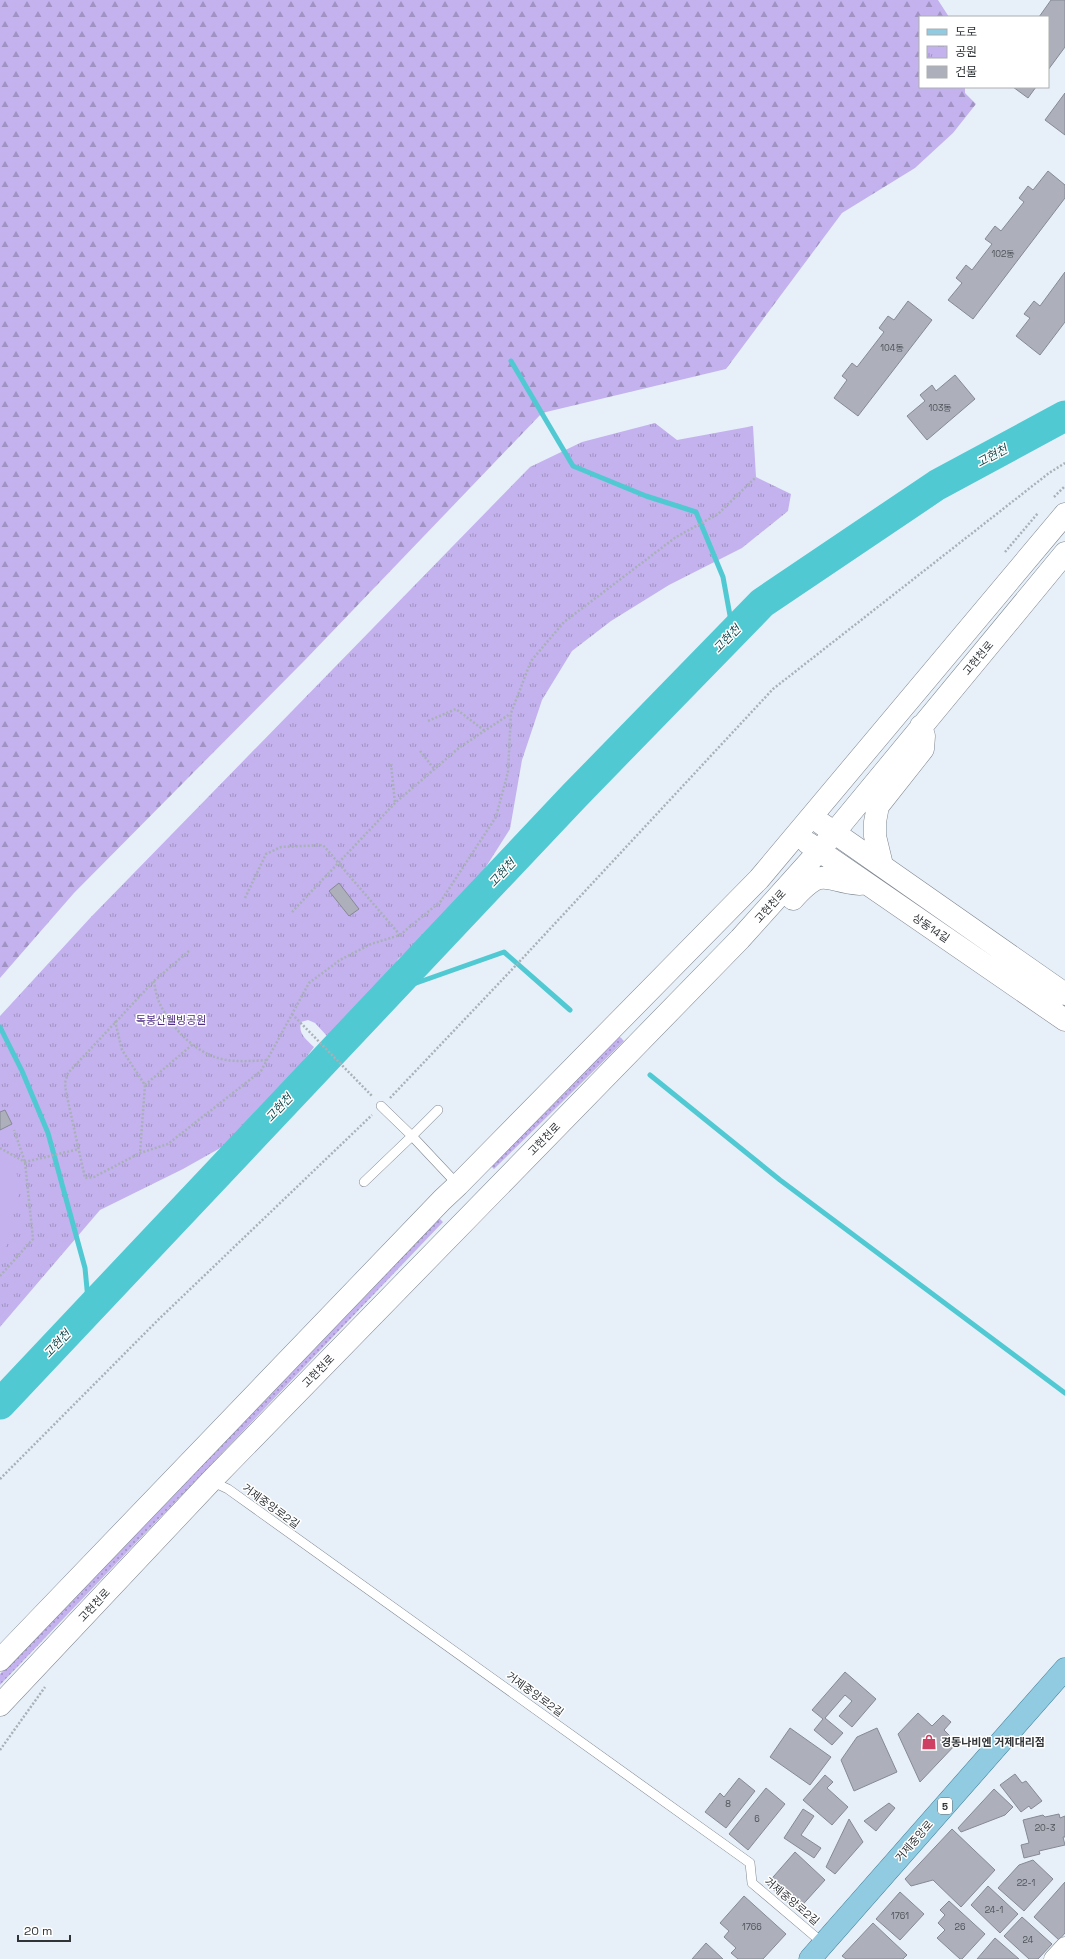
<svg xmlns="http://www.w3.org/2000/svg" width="1065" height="1959" viewBox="0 0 1065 1959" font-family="'Space Grotesk','Noto Sans KR',sans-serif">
<defs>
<pattern id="grass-dots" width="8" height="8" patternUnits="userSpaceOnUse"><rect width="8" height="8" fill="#c4b2ef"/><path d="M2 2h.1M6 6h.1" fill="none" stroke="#a092c2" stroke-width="1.8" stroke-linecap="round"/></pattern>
<pattern id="forest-firs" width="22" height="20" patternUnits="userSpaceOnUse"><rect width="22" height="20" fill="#c4b2ef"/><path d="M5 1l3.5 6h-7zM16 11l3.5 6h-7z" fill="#a092c2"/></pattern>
<pattern id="park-tufts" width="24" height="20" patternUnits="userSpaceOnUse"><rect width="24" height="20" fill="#c4b2ef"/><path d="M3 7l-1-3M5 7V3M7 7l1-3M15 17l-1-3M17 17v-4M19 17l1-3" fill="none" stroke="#a092c2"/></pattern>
</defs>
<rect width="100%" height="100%" fill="#e7f0f9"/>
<path fill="url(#grass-dots)" d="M618 1035 624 1041 494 1169 489 1164Z
M437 1216 443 1222 0 1685V1674Z"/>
<path fill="url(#forest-firs)" d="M0 0H938L949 17H920V87H965V93L976 104 953 133 915 168 842 213 726 369 542 413 306 659 74 893 0 978Z"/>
<path fill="url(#park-tufts)" d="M655 423 677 440 753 426 756 477 791 494 788 511 742 548 669 585 611 621 572 651 542 700 522 760 510 829 477 881 438 925 398 959 388 982 327 1036 315 1023 308 1020 301 1022C298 1034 306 1039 314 1047L272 1103 231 1142 183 1169 100 1210 0 1327V1016L91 917 530 467 582 442Z"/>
<path fill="#c4b2ef" d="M0 1157C22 1170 18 1179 18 1202L10 1211C13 1226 11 1243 0 1255Z"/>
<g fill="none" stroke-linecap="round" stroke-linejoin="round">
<path stroke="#51c9d2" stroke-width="5" d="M511 361 573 466 646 496 696 512 723 577 733 632
M388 993 504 952 570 1010
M0 1027 22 1071 48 1133 85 1268 89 1310
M650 1075 780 1180 1065 1393"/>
<path stroke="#51c9d2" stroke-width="31" d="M0 1404 574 796 762 603 937 485 1065 416"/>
</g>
<path fill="#adb0bb" stroke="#868993" d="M1051 0H1065V47L1048 70V17H1039Z
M1013 87H1036L1028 98Z
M1065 93V135L1045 120Z
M1048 171 1065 185V198L973 319 948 300 962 283 956 278 966 265 972 270 992 244 985 239 995 226 1001 231 1024 202 1019 198 1028 186 1033 190Z
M1065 272V322L1040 355 1016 336 1030 318 1024 314 1034 301 1040 306Z
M908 301 932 320 858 416 834 398 847 380 842 376 852 363 857 367 884 332 879 328 888 316 894 320Z
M955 375 975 399 927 440 907 416 925 401 920 395 932 385 936 391Z
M339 883 359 909 349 916 329 891Z
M5 1110 12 1124 0 1130V1112Z
M845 1672 876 1699 852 1727 839 1716 852 1701 845 1695 825 1718 843 1733 832 1745 814 1730 823 1719 812 1710Z
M918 1713 932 1726 943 1715 951 1722 944 1730 957 1743 920 1782 898 1734Z
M790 1728 831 1757 810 1785 770 1757Z
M877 1728 897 1772 854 1791 841 1760 857 1737Z
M1015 1774 1022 1783 1026 1781 1042 1801 1031 1809 1029 1806 1021 1812 1000 1785Z
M825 1775 833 1782 827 1788 848 1807 832 1825 803 1800Z
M739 1778 755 1791 726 1828 705 1812 720 1793 724 1797Z
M766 1788 785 1804 748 1850 729 1834Z
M994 1789 1013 1807 1005 1815 961 1832 958 1828Z
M889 1803 895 1808 876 1831 864 1821Z
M803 1809 814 1816 801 1835 821 1848 814 1858 784 1838Z
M1059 1814 1060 1818 1065 1816V1837H1063L1065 1845 1039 1851 1040 1854 1024 1858 1021 1845 1029 1843 1023 1820 1043 1815 1045 1817Z
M849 1819 863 1842 835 1874 826 1867Z
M952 1829 995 1870 961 1907 933 1880 911 1886 905 1879Z
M795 1852 825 1880 797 1911 767 1884Z
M1033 1860 1053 1879 1024 1911 998 1888 1019 1865Z
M1065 1882V1933L1059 1940 1034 1917Z
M988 1886 1018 1914 1000 1933 971 1905Z
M900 1892 924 1914 900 1940 876 1919Z
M744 1896 786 1934 763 1959H738L731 1953 736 1948 724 1937 729 1931 720 1923Z
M949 1901 985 1934 962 1959H960L937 1938 945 1930 938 1923 945 1915 940 1910Z
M1022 1917 1052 1944 1038 1959H1029L1004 1936Z
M873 1923 907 1955 903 1959H846L842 1956Z
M995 1938 1019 1959H977Z
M706 1943 723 1959H692Z"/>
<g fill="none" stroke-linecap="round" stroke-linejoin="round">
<g stroke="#7f8790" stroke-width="10">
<path id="service" d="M381 1106 412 1136 438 1110
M364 1182 412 1136 458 1185
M211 1481 228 1489 750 1863 752 1883 824 1944"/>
</g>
<g stroke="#7f8790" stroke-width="19">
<path id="minor" d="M1053 1959 1065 1946"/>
</g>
<g stroke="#7f8790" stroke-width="23">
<path id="tertiary" d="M822 824 1065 994
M808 843 1065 1020
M882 865 875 836V822L878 806 923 749 924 736 921 726
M793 899C824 865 823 881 860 884
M0 1660 442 1200 458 1185 759 879 1065 514
M0 1705 211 1481 740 939 819 851 1065 553"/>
</g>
<g stroke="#3e7f98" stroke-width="23">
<path id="primary" d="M810 1959 1065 1669"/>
</g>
<path stroke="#a9b0b7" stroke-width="2.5" stroke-dasharray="2 2" stroke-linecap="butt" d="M1054 497 1065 486
M1005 552 1038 513
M428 721 456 709 485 731
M420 751 435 770
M391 764 395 803
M245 898 266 854 281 847 323 845 400 935
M292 912 395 803 460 747 510 714
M189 951 154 981 68 1073 65 1083 66 1092 85 1178 94 1177 140 1153 168 1144 261 1071 309 983 340 960 371 944 400 935 441 901 496 817 508 772 511 713 531 661 564 622 676 537 718 514 756 477
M154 981C155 987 156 995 159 1002 169 1024 191 1049 215 1057 231 1063 251 1061 267 1060
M292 1014 373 1097
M115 1021 122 1050 145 1085 140 1153
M145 1085 193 1044
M390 1098 521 960 773 689 1049 473 1065 463
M0 1148 25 1162 79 1149
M0 1276 33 1239 25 1162 14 1130
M0 1479 159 1319 372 1115
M0 1750 45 1687"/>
<use href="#service" stroke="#fff" stroke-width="9"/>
<use href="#minor" stroke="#fff" stroke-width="18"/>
<use href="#tertiary" stroke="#fff" stroke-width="22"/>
<use href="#primary" stroke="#90cbe1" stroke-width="22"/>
</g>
<defs>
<g id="shop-bare" transform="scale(1.2)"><path d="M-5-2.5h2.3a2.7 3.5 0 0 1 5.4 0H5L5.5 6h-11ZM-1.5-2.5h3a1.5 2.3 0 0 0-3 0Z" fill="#ce3f64" stroke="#fff" stroke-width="2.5" paint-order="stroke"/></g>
</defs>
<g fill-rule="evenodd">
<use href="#shop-bare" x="929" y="1742"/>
</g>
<g text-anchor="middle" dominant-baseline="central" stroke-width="3" stroke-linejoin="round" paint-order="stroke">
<g font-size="9" fill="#4f5358">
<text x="1003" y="254">102동</text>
<text x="892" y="348">104동</text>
<text x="940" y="408">103동</text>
<text x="728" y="1804">8</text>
<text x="757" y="1819">6</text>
<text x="1045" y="1828">20-3</text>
<text x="1026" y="1883">22-1</text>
<text x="994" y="1910">24-1</text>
<text x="900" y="1916">1761</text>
<text x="752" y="1927">1766</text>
<text x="960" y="1927">26</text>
<text x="1028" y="1940">24</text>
</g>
<rect fill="#fff" stroke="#6e7173" stroke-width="1" x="938" y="1798" width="14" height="16" rx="3"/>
<g font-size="10" font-weight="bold" fill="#303437">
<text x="945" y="1806">5</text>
</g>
<g font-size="11" fill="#303437" stroke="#fff">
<text transform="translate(978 658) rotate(-50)">고현천로</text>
<text transform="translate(770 906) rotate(-48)">고현천로</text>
<text transform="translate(931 928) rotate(34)">상동14길</text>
<text transform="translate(544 1139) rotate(-46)">고현천로</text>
<text transform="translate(318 1371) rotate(-46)">고현천로</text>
<text transform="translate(271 1506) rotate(36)">거제중앙로2길</text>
<text transform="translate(94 1605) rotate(-47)">고현천로</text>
<text transform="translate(535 1694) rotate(36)">거제중앙로2길</text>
<text transform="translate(914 1841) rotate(-49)">거제중앙로</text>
<text transform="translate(792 1901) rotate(40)">거제중앙로2길</text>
</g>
<g font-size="11" fill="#4e2d82" stroke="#fff">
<text x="171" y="1020">독봉산웰빙공원</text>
</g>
<g font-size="11" font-weight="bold" fill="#303437" stroke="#fff" text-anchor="start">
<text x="941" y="1742">경동나비엔 거제대리점</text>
</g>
<g font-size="12" font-style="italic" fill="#184d51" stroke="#fff">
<text transform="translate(992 456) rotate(-28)">고현천</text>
<text transform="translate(727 639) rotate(-46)">고현천</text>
<text transform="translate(502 873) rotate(-47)">고현천</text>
<text transform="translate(279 1108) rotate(-47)">고현천</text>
<text transform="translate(57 1344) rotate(-47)">고현천</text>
</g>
</g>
<rect x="919" y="16" width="130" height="72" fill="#ffffff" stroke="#acaeaf"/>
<rect x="927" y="29" width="20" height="6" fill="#90cbe1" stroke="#acaeaf"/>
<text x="955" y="36" font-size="12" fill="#303437">도로</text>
<rect x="927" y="46" width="20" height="12" fill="url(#park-tufts)" stroke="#acaeaf"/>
<text x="955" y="56" font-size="12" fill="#303437">공원</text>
<rect x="927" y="66" width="20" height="12" fill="#adb0bb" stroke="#acaeaf"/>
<text x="955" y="76" font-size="12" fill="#303437">건물</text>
<path d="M18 1935v6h52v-6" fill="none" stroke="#303437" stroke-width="2"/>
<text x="24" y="1935" font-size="12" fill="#303437" stroke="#ffffff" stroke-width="3" paint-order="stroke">20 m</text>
</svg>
